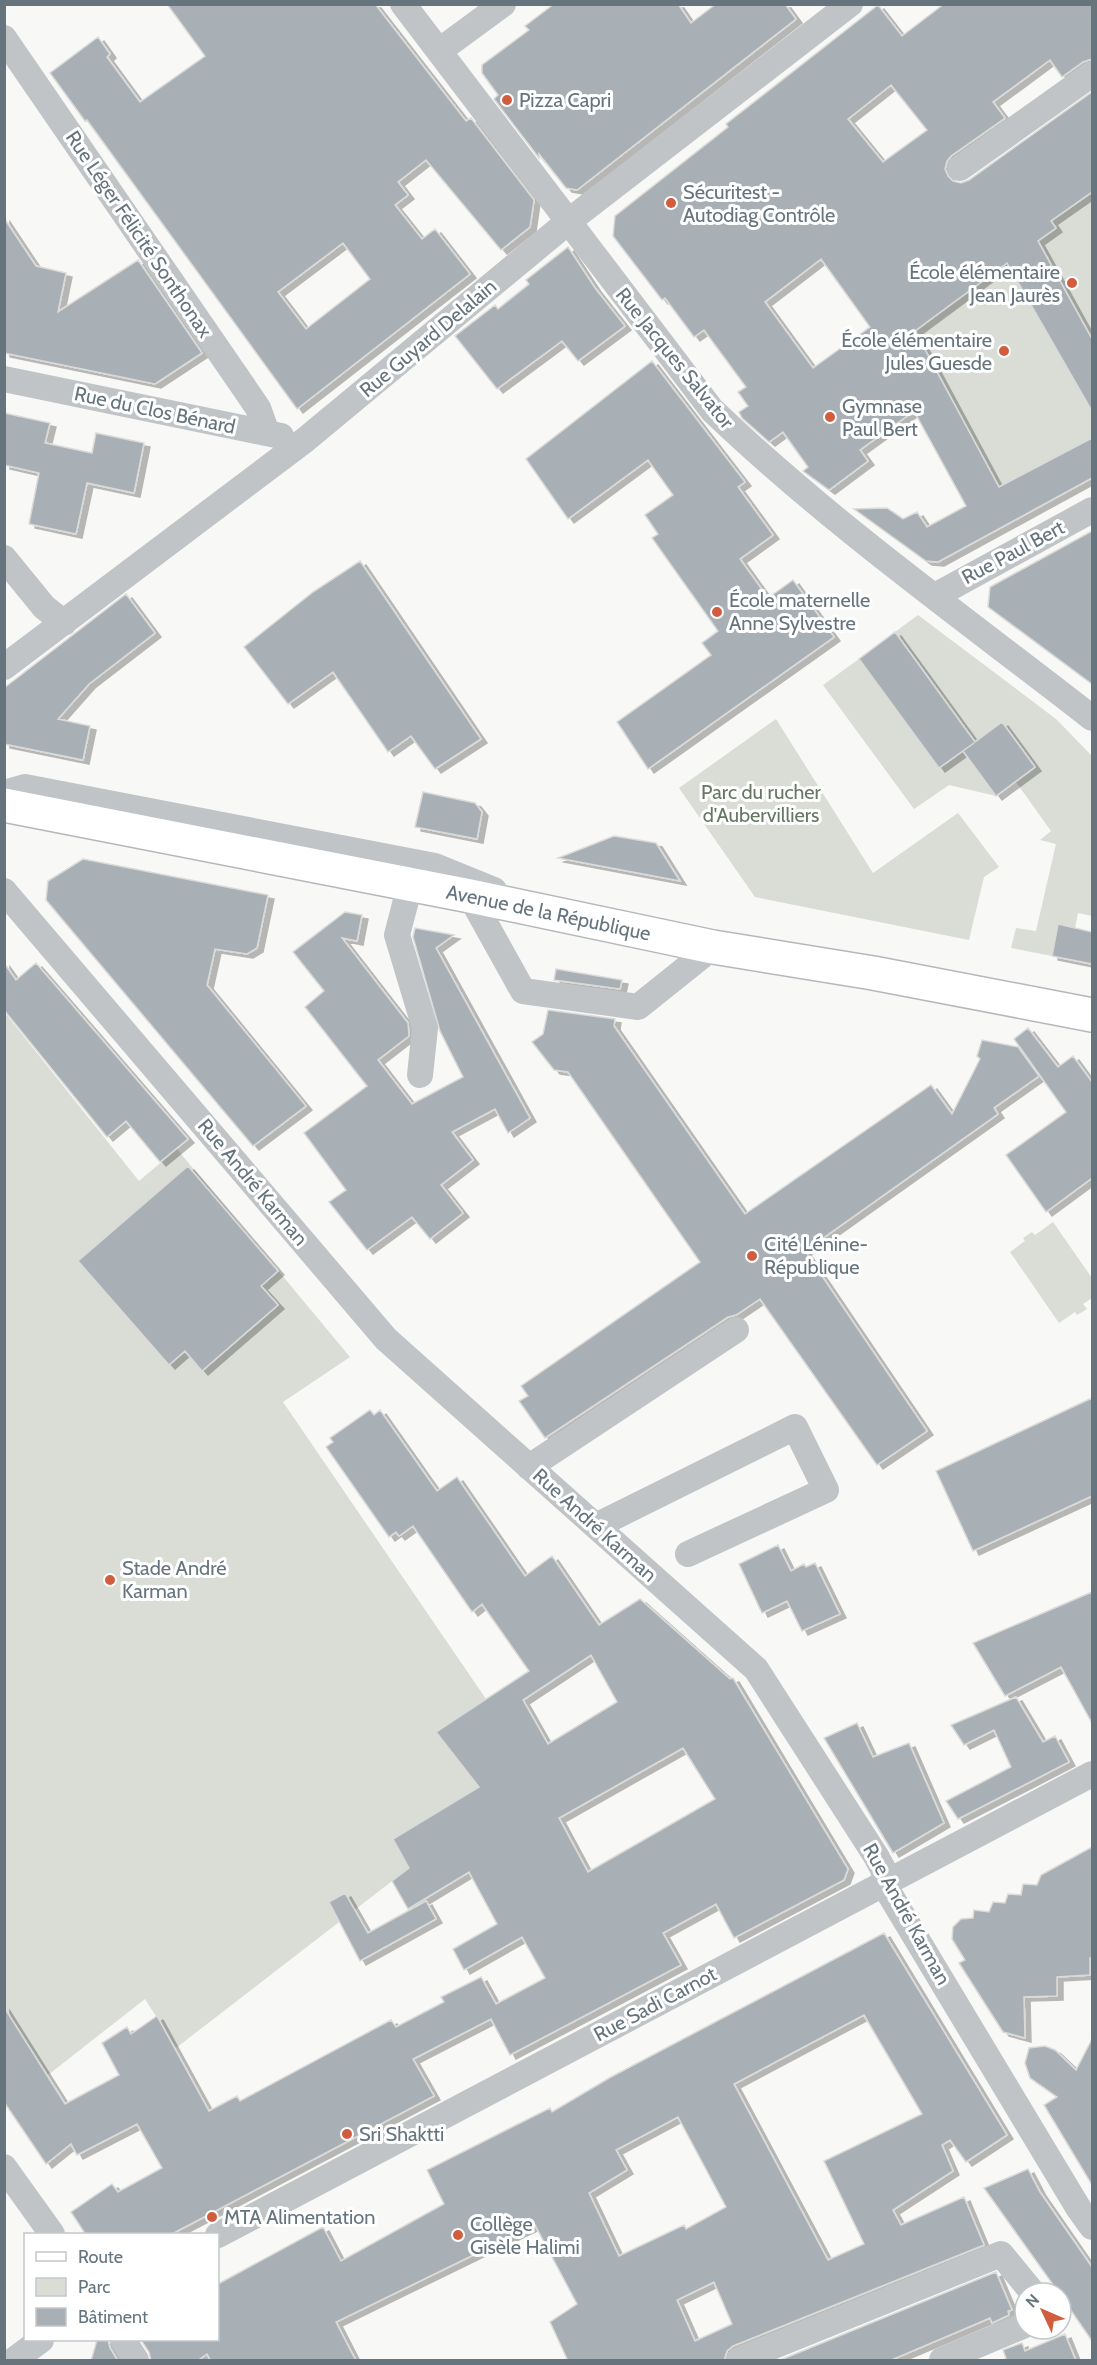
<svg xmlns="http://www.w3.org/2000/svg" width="1097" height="2365" viewBox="0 0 1097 2365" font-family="Cabin,sans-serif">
<defs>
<filter id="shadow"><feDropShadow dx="6" dy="4" stdDeviation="0" flood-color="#0004"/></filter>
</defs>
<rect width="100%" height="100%" fill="#f8f8f6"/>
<path fill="#d9ddd6" d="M1092 192V339L1038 241 1056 228 1051 221Z
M1008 263 1092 411V438L999 487 915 331Z
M918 615 1056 719 1092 756V916L1078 913 1075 928 1058 924 1052 956 1011 948 1016 928 1036 931 1056 844 1040 840 1051 831 1016 782 1035 767 1002 723 975 742 895 632Z
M859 659 939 768 963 751 996 796 949 785 914 809 823 685Z
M776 719 873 873 958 813 999 867 984 877 969 940 755 897 679 788Z
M5 1013 139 1181 177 1149 350 1357 283 1402 486 1699 436 1732 479 1787 393 1839 409 1868 176 2048 145 1999 48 2075 5 2011Z
M1053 1222 1092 1278V1298L1083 1304 1087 1309 1077 1315 1075 1312 1059 1323 1010 1252 1025 1241 1023 1238 1032 1232 1035 1235Z"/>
<path fill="#a8afb5" stroke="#dadad9" stroke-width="1.5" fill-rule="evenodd" filter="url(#shadow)" d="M167 4H375L466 121 471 118 534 200 530 227 501 250 426 160 398 182 408 195 395 205 422 239 435 229 470 274 297 409 87 120 85 121 50 73 98 37 110 54 107 57 140 102 205 56ZM343 243 370 279 306 329 278 292Z
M554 4H678L691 23 716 4H785L796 19 577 190 566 188 539 154V158L494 99 498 95 482 73V65L529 30 525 26Z
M944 4H1092V59L1083 62 1062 77 1050 60 993 102 1005 118 951 156 947 161 945 169 948 176 953 181 961 183 969 180 1092 92V192L1051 221 1056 228 1038 241 1092 339V411L1007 263 915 331 999 487 1092 438V478L938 562 926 561 854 509 887 508 903 519 917 512 927 527 966 506 914 411 860 450 868 461 829 490 803 471 808 467 783 432 769 442 742 418 739 412 748 406 738 392 746 387 704 330 694 337 665 298 662 300 613 236 615 216 728 127 726 124 878 5 902 36ZM891 85 927 130 883 162 848 119ZM821 259 870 327 813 368 765 302Z
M4 218 36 266 66 273 58 312 138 260 202 353 155 384 4 353Z
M568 247 595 288 625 326 578 361 562 341 497 389 455 336 495 305 498 309 529 284 526 280Z
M652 361 745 482 738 487 773 535 740 559 768 598 793 580 834 637 648 769 617 722 711 655 702 643 718 631 652 538 658 534 645 515 673 495 648 460 568 519 526 459Z
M4 413 50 423 45 443 92 453 96 433 144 443 134 493 87 483 76 534 29 524 39 473 4 465Z
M1092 531V684L988 607 990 587Z
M360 561 481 739 435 769 411 736 388 752 333 672 288 704 244 647 313 592Z
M126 594 155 633 89 684 58 719 90 726 83 760 4 744V688Z
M895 632 975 742 1002 722 1035 767 996 796 963 751 974 743 939 768 859 659Z
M423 792 475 803 482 812 477 839 415 827Z
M614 836 656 843 680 881 558 858Z
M83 859 268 895 257 948 247 954 215 949 207 985 306 1106 253 1146 46 900 48 881Z
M345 912 362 915 357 941 342 938 408 1023 409 1036 378 1060 412 1104 463 1077 440 1031 413 937 415 928 454 935 436 948 530 1118 508 1133 495 1109 452 1132 473 1160 441 1185 463 1213 430 1239 412 1217 367 1250 329 1202 346 1190 304 1133 367 1086 305 1007 324 991 293 952Z
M1058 924 1092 932V964L1052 956Z
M4 963 16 980 36 963 188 1139 160 1162 126 1121 107 1137 4 1010Z
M556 969 622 980 620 989 554 980Z
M548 1010 615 1019 614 1026 745 1214 931 1085 952 1114 980 1059 977 1056 982 1040 1018 1047 1039 1076 994 1108 998 1114 805 1251 927 1431 877 1465 760 1299 736 1315 728 1317 545 1438 519 1401 528 1396 521 1386 700 1262 568 1072 554 1070 532 1042 543 1034Z
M1028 1028 1058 1067 1073 1056 1092 1082V1178L1046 1212 1006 1155 1066 1112 1014 1039Z
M188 1166 278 1271 261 1286 278 1305 202 1371 185 1351 169 1365 78 1261Z
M1092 1398V1496L973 1551 936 1471Z
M370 1410 374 1415 380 1410 437 1491 457 1477 525 1576 552 1556 599 1625 640 1599 730 1679 733 1678 848 1869 844 1880 734 1938 716 1904 663 1933 681 1965 510 2055 491 2019 413 2059 434 2096 170 2235H86L71 2212 112 2184 118 2192 162 2168 137 2124 77 2155 71 2144 46 2164 4 2102V2007L65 2104 119 2075 102 2043 127 2027 131 2034 157 2016 209 2111 237 2096 240 2101 391 2020 396 2027 444 2002 441 1997 481 1977 496 2004 545 1978 522 1937 464 1970 453 1949 497 1924 469 1872 408 1909 392 1881 409 1868 393 1839 479 1787 436 1732 529 1671 482 1604 472 1612 413 1526 399 1536 396 1532 389 1537 326 1447 333 1442 330 1438ZM591 1655 617 1702 548 1744 523 1700ZM683 1748 715 1799 588 1872 559 1818Z
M778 1545 791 1571 804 1564 806 1567 815 1563 840 1614 802 1631 787 1601 762 1613 739 1564Z
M1092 1592V1723L1061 1667 1005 1696 973 1643Z
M1016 1697 1043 1742 1055 1736 1069 1762 958 1819 946 1801 1011 1767 994 1730 964 1745 951 1725Z
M857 1723 873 1757 909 1743 944 1823 893 1853 824 1738Z
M1092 1847V1958H1090V1975L1057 1977V1996L1024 1997 1025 2038 1003 2032 959 1963 965 1960 952 1939 953 1927 961 1919 973 1918 974 1910 989 1912 993 1902 1005 1903 1008 1894 1021 1895 1023 1884 1037 1885 1041 1875Z
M345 1893 368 1933 426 1901 436 1919 360 1961 329 1902Z
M884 1933 1007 2135 966 2162 950 2140 942 2145 953 2171 893 2210 901 2225 964 2197 984 2245 733 2346 727 2351 724 2361H568L550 2322 577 2304 535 2225 336 2322 356 2361H211L207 2354 197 2361H151L149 2352 141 2340H218V2284L323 2227 341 2261 444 2204 427 2170 550 2108 552 2112 611 2077ZM864 2015 922 2114 824 2161 864 2244 828 2260 734 2084ZM678 2117 726 2207 686 2229 684 2225 619 2256 589 2193 627 2170 616 2150ZM714 2282 732 2324 695 2341 677 2300Z
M1092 2039V2185L1044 2105 1057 2097 1030 2078 1025 2063 1029 2048 1045 2046 1055 2050 1076 2070Z
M1028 2169 1040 2192 1092 2267V2341L1061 2296V2293H1059L984 2188Z
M996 2272 1012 2310 1008 2311 1009 2315 992 2323 990 2318 889 2361H778Z
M1065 2334 1076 2361H1003L1006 2358 1003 2350 1022 2343 1025 2351Z
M97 2340H108L110 2348 118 2361H91Z"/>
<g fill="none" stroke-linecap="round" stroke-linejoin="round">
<g stroke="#b4b8bb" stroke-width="36">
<g id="major">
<path id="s1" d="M4 805 470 896 713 947 873 973 1092 1015"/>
</g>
</g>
<path stroke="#c0c4c7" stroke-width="26" d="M403 4 712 410C830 523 964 618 1092 718
M4 38 258 408 267 433
M439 51 503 4
M960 168 1092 74
M4 379 281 436
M4 558 44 607 64 623
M935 596 1092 510
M4 667 305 440 569 221 850 4
M4 793 25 787 435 866 494 890
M410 885 397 935 425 1028 420 1075
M4 891 386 1339 756 1669 876 1856 883 1869 889 1893 1079 2209 1092 2227
M470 896 523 991 638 1007 713 947
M529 1467 736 1330
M596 1526 795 1427 826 1490 688 1554
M4 2167 52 2234
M218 2235 1092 1774
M123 2340 136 2360
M14 2360 41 2340
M739 2360 1001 2254 1033 2293
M942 2360 1025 2325"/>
<use href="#major" stroke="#fff" stroke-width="33"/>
</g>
<g fill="#d15d3e" stroke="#fff" stroke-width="2">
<circle cx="507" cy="100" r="6"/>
<circle cx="671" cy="203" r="6"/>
<circle cx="1072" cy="283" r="6"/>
<circle cx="1004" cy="351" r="6"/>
<circle cx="830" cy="417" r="6"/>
<circle cx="717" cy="612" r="6"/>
<circle cx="752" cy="1256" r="6"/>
<circle cx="110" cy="1580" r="6"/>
<circle cx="347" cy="2134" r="6"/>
<circle cx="212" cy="2217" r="6"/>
<circle cx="458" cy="2235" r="6"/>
</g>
<g text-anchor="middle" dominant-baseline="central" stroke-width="6" stroke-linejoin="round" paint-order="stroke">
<g font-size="20" fill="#66747e" stroke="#fff" text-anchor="start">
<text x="519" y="100">Pizza Capri</text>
<text x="683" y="192">Sécuritest -<tspan x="683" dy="23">Autodiag Contrôle</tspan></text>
<text x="1060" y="272" text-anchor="end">École élémentaire<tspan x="1060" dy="23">Jean Jaurès</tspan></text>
<text x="992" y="340" text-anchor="end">École élémentaire<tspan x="992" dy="23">Jules Guesde</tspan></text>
<text x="842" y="406">Gymnase<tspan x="842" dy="23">Paul Bert</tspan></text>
<text x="729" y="600">École maternelle<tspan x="729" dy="23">Anne Sylvestre</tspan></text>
<text x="764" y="1244">Cité Lénine-<tspan x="764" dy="23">République</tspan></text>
<text x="122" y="1568">Stade André<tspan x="122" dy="23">Karman</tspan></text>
<text x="359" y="2134">Sri Shaktti</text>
<text x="224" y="2217">MTA Alimentation</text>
<text x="470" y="2224">Collège<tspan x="470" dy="23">Gisèle Halimi</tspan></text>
</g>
<g font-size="20" fill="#66747e" stroke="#fff">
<text transform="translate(139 234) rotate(56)">Rue Léger Félicité Sonthonax</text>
<text transform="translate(428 338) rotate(-40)">Rue Guyard Delalain</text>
<text transform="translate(675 358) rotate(51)">Rue Jacques Salvator</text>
<text transform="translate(155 410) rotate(12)">Rue du Clos Bénard</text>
<text transform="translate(1013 552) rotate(-28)">Rue Paul Bert</text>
<text stroke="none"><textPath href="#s1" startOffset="555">Avenue de la République</textPath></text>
<text transform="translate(253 1182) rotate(50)">Rue André Karman</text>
<text transform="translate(595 1525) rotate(42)">Rue André Karman</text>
<text transform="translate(907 1914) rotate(61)">Rue André Karman</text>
<text transform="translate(655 2004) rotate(-28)">Rue Sadi Carnot</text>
</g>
<g font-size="20" fill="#687765" stroke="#fff">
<text x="761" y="792">Parc du rucher<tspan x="761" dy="23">d'Aubervilliers</tspan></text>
</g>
</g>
<rect width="1097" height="2365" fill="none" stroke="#66747e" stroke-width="12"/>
<rect x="24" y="2233" width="195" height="108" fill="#ffffff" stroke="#c2c7cb" stroke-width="1.5"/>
<rect x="36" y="2252" width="30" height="9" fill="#ffffff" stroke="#c2c7cb" stroke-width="1.5"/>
<text x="78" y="2263" font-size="18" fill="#66747e">Route</text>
<rect x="36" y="2278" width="30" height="18" fill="#d9ddd6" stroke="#c2c7cb" stroke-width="1.5"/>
<text x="78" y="2293" font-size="18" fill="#66747e">Parc</text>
<rect x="36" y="2308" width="30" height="18" fill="#a8afb5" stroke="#c2c7cb" stroke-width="1.5"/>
<text x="78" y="2323" font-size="18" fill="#66747e">Bâtiment</text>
<g transform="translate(1043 2311) rotate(314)"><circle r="28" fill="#ffffff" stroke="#c2c7cb" stroke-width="1.5"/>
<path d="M0-4.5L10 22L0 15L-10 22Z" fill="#d15d3e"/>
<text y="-9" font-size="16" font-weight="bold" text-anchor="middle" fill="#66747e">N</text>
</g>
</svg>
